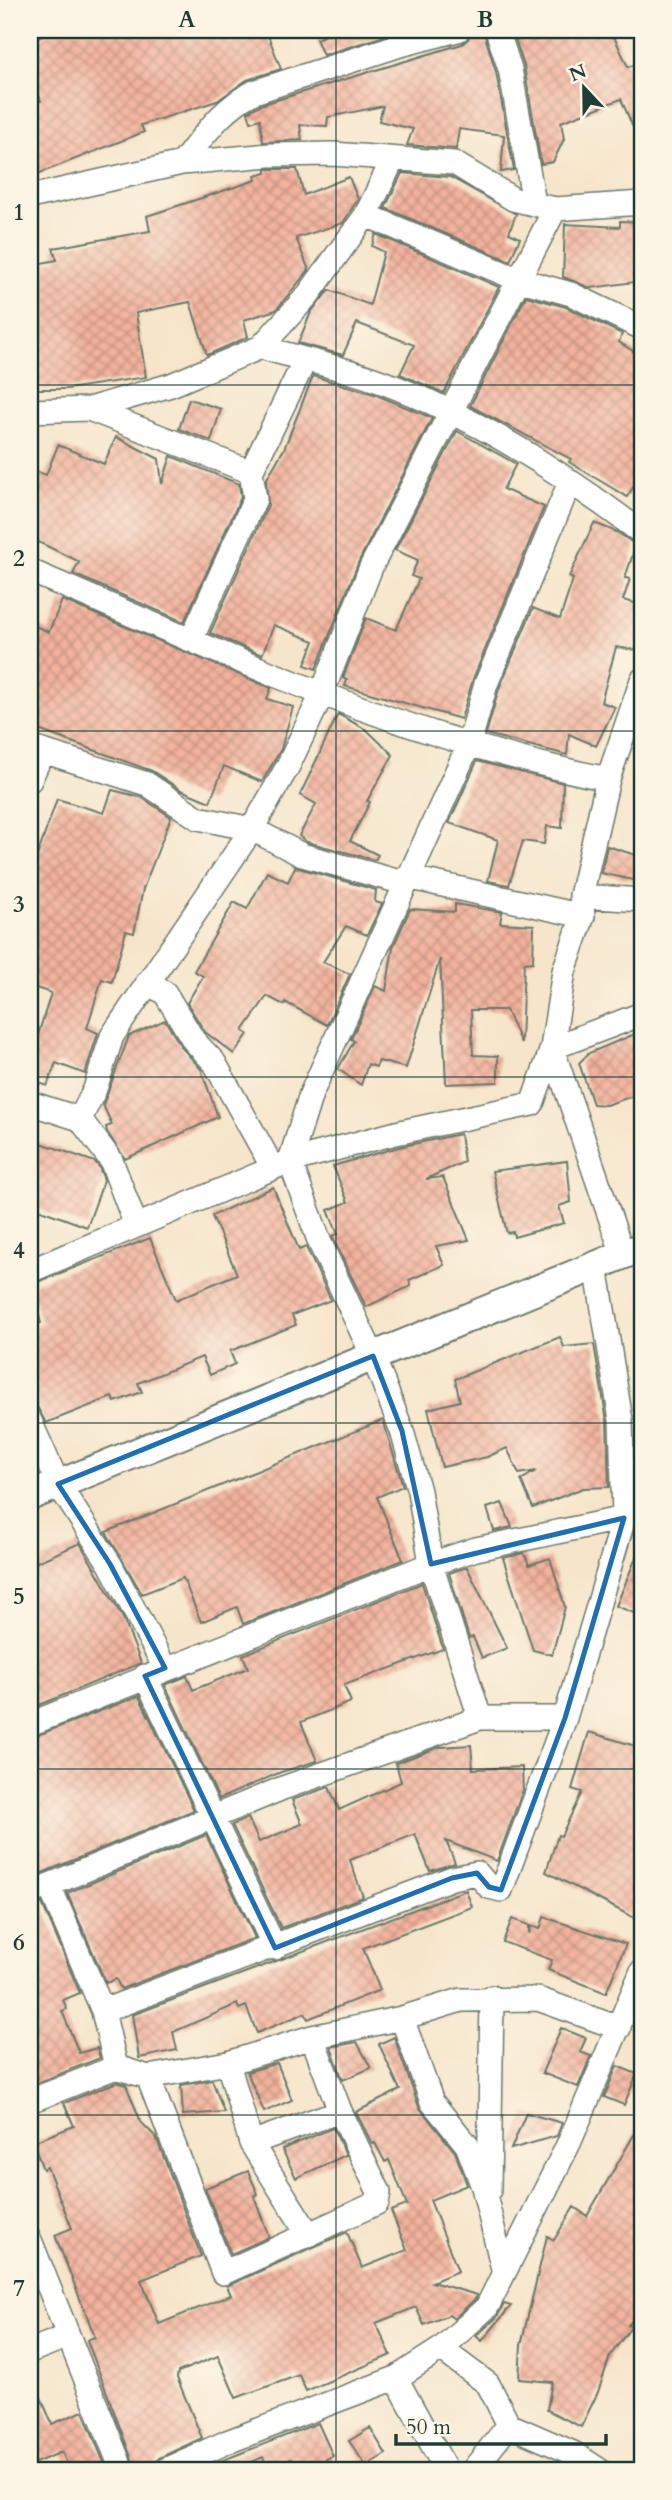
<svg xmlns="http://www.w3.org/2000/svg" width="672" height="2500" viewBox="0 0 672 2500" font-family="Cardo,serif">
<defs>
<pattern id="building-cross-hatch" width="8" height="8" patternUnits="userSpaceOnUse" patternTransform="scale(1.75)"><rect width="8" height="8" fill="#f3b29d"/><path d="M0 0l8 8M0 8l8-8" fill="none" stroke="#c49281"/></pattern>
</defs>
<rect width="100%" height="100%" fill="#fcf5e5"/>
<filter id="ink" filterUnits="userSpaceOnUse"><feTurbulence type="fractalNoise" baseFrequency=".0143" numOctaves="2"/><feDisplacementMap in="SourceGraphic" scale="14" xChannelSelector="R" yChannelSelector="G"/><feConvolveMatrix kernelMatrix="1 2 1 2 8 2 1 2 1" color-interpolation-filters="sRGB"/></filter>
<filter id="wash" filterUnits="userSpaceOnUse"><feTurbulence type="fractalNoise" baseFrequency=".00686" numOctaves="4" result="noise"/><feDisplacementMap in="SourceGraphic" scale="28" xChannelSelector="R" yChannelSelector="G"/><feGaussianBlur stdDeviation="1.57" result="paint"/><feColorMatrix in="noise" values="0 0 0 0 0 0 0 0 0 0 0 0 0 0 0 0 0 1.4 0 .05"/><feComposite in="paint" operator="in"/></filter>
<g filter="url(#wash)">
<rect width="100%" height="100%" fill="#f6e5cb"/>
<g id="blocks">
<path fill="url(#building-cross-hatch)" d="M58 30H266L281 69 247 80 217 101 141 125 144 132 30 177V105L41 101 30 74V41Z
M338 30H404L323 55 316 39Z
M472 30H483L496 72 514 170 501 172 504 135 459 129 456 149 407 145 413 129 379 121 383 106 328 117 327 126 300 125 302 140 263 142 260 119 251 122 248 112 260 105 462 44 468 39Z
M512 30H611L628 67 642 62V148L621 99 561 122 564 139 553 162 541 164 524 66Z
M266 169H297L304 195 349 177 358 199 343 223 296 238 309 270 276 310 244 320 248 337 207 355 190 302 136 313 146 377 67 389H30V295L38 292 36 264 57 260 53 248 150 231 147 216 256 180 255 176 266 173Z
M402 173 450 177 516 214 509 233 520 238 510 261 385 208Z
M620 221 642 222V281L591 288 563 277 565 224 620 227Z
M376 234 499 287 444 393 400 374 414 345 357 323 343 355 298 343 311 312 329 290 370 305 384 252 372 246Z
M526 296 566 307 622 334 619 342 642 357V473L627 497 569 462 571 459 470 406Z
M313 376 374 394 432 418 359 561 316 669 305 665 314 641 274 625 262 655 210 633 268 505 266 480 284 449Z
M189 399 221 409 211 441 179 429Z
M457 431 516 464 503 489 544 507 473 679 461 719 345 686 347 680 343 678 366 618 396 630 419 579 411 576 418 560 395 550Z
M116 437 159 459 162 484 171 456 239 484 241 497 184 622 73 574 79 562 76 560 30 538V469L46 475 58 445 104 464Z
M594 523 617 532 636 545 625 578 630 579 623 600 642 605V651L616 647 601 702 615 707 596 746 569 734 567 755 486 734 499 689 533 608 560 619 573 579 569 577Z
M62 600 271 688 267 699 293 707 281 749 262 782 224 766 210 802 181 790 152 771 30 727V624L49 632Z
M338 714 367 730 393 755 367 801 370 802 350 841 378 855 375 860 307 842 299 836 316 804 300 795Z
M477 761 563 783 562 828 547 826 544 844 523 841 509 885 488 881 498 840 449 823Z
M112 790 141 797 171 817 143 889 134 933 126 931 112 982 102 979 87 1028 98 1033 85 1074 56 1063 47 1086 30 1079V1032L38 1035 51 993 30 986V860L35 862 57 799 104 813Z
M607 846 642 857V882L601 873Z
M295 867 376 890 375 902 382 904 367 935 346 926 323 962 350 974 327 1025 285 1002 284 1005 267 996 243 1031 248 1034 234 1054 205 1032 187 1003 203 976 194 971 234 902 247 909 267 872 288 882Z
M455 904 502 912 500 923 534 925 533 962 524 963 521 1043 506 1010H471L473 1055 498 1056V1082L446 1084 440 959 406 1068 379 1061 376 1067 368 1064 361 1085 338 1069 354 1041 351 1039 375 986 386 991 393 947 410 909 455 912Z
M165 1020 182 1048 201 1069 218 1117 125 1159 107 1132 106 1127 112 1125 103 1105 129 1036Z
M642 1031V1093L606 1105 593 1104 579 1063 589 1053Z
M460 1134 464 1162 426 1179 443 1177 469 1240 436 1246 444 1265 409 1280 411 1286 366 1307 332 1236 338 1234 328 1210 348 1202 333 1166 399 1147Z
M30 1139 95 1162 99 1167 104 1180 87 1227 30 1206Z
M567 1161 571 1202 559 1206 564 1223 514 1237 513 1232 507 1233 492 1171Z
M273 1187 299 1250 306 1247 331 1300 292 1315 296 1325 230 1351 235 1364 210 1375 202 1357 138 1383 142 1392 115 1402 112 1397 46 1423 30 1394V1328L41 1323 30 1285 150 1238 176 1300 237 1274 212 1216Z
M560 1337 564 1347 594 1344 607 1421 609 1487 583 1488 533 1508 521 1480 536 1471 519 1474 507 1448 487 1457 442 1467 428 1409 460 1401 455 1379Z
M383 1420 403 1486 377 1497 403 1560 243 1624 237 1607 201 1622 183 1578 142 1594 106 1532Z
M502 1503 512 1527 494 1531 487 1508Z
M80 1543 123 1618 141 1663 30 1709V1565Z
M642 1543V1616L616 1606Z
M524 1553 529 1565 550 1558 565 1607 552 1655 533 1650 503 1558Z
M467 1567 507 1648 482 1658 473 1637 469 1638 449 1573Z
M422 1583 443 1649 344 1685 351 1702 301 1722 317 1761 281 1772 219 1799 165 1685 187 1676 193 1690 248 1668 243 1655Z
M139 1696 194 1810 30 1878V1738Z
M589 1732 642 1748V1922L546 1872 558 1835 561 1836 582 1792 572 1789Z
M471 1745 473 1769 522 1767 523 1790 497 1861 446 1841 455 1863 430 1871 415 1834 350 1860 363 1897 281 1928 232 1825 248 1818 259 1842 302 1824 292 1800 329 1787 339 1810 401 1782 396 1763 440 1747Z
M206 1835 255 1938 121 1989 116 1979 106 1983 67 1893Z
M466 1890 472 1907 363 1948 380 1990 308 2019 305 2013 257 2033 246 2006 239 2009 237 2004 173 2032 177 2050 139 2058 132 2015Z
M42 1903 80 1993 63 2000 67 2009 62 2011 79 2053 97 2048 100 2058 30 2086V1907Z
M544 1917 626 1944 606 1993 548 1970 552 1960 503 1942 512 1919 529 1925V1934L531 1926 540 1929Z
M561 2028 586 2038 580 2052 591 2056 578 2087 542 2073Z
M394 2037 419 2107 455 2152 467 2185 430 2200 458 2271 432 2282 477 2295 476 2298 454 2319 449 2315 424 2325 416 2307 376 2323 391 2355 306 2391 299 2375 236 2398 218 2356 178 2372 177 2378 202 2438 159 2458 151 2470H136L87 2340 95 2337 55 2235 72 2228 47 2167 43 2169 33 2142 74 2126 64 2103 117 2082 126 2085 141 2122 156 2137 201 2256 141 2280 159 2324 231 2295 227 2286 347 2232 362 2268 407 2250 391 2211 407 2205 389 2160 385 2162 375 2143 372 2144 356 2112 400 2090 379 2044Z
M357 2042 371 2068 343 2080 331 2047Z
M277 2063 292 2100 264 2112 247 2072Z
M617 2066 637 2074 624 2105 604 2097Z
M212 2080 224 2112 183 2115 181 2085Z
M526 2113 562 2123 557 2136 511 2149Z
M642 2121V2273L639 2275 642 2310 628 2325 631 2327 610 2356 598 2392 581 2427 547 2410 552 2382 519 2379 521 2345 547 2236 554 2240 574 2207 587 2216Z
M333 2128 346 2155 296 2178 282 2149Z
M248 2171 258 2194 254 2196 269 2237 231 2254 205 2188Z
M504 2304 511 2306 482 2341 476 2336 497 2317Z
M30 2371 52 2424 83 2411 107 2470H70L62 2452 30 2465Z
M318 2423 333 2456 303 2470H297L291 2459 268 2469 263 2457 234 2470H198Z
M370 2428 386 2454 366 2466 349 2441Z"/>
</g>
</g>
<g filter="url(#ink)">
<use href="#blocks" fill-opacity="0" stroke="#6a7869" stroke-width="2"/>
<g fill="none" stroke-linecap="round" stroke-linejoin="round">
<g stroke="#6a7869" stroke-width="26">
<path id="minor" d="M497 30 510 69 534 203
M182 163C204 136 222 108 254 92L397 46 458 30
M30 197 182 163 269 155 333 154 454 163 513 199 555 209 642 203
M366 215 517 279 571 294 642 328
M261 347C300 359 341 367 379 381 475 416 561 472 642 533
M89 409 251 472
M30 411 89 409 171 385 261 347 308 295 366 215 393 159
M30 571C220 652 404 739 608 779
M191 640 255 499 251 472 305 360
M30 747 147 784 198 818 252 829 302 855 404 883
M30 780 43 751
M407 877 583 916
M581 896 642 900
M147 983 165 993 194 1041 214 1062 273 1168
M30 1103 80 1119
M136 1226 111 1160 80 1119 95 1089 112 1036 252 829 288 766 321 696 371 567 555 209
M623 1255 552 1048 642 1014
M30 1271 290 1161 311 1094 469 744 486 684 570 482
M30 1421 58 1484 110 1564 165 1668
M145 1676 275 1948
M480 1718 431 1564 419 1491 402 1431 373 1356 320 1243 290 1161 396 1133 532 1104 552 1048 564 971 583 916 581 896 608 779 642 680
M30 1724 431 1564 476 1549 624 1518
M49 1885 103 2011 116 2067
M30 1893 283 1788 480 1718H565
M103 2011 452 1878 477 1873 489 1887 501 1890 565 1718 624 1518 621 1420 596 1266
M402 2018 432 2102 467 2145 483 2187 504 2273
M228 2063 251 2143 309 2235
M148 2077 223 2273 377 2203 379 2192 340 2111 312 2037
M30 2101 116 2067 148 2077 228 2063 312 2037 402 2018 461 2000 538 1999 619 2028
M251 2143 340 2111
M489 2190 492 1997
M30 2240 122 2470
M441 2349 488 2384 509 2425 573 2453 599 2470
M30 2351 68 2336
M396 2378 446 2470
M165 2470 227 2442 396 2378 441 2349 487 2307 570 2141 642 1971
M473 2470 509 2425"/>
</g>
<g stroke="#6a7869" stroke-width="32">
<path id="tertiary" d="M30 1496 642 1247"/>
</g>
<use href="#minor" stroke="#fff" stroke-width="23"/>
<use href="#tertiary" stroke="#fff" stroke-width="28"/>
</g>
</g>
<path fill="none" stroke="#1f6fb2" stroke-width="5" stroke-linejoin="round" d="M373 1356 402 1431 431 1564 624 1518 565 1718 501 1890 489 1887 477 1873 452 1878 275 1948 145 1676 165 1668 110 1564 58 1484Z"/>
<path fill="none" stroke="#1f3d34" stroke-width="2" stroke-opacity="0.55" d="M336 30V2470M30 385H642M30 731H642M30 1077H642M30 1423H642M30 1769H642M30 2115H642"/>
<rect width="672" height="2500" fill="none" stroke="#fcf5e5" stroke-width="77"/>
<g transform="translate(584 88) rotate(338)" stroke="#fcf5e5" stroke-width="5" paint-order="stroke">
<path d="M0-5L12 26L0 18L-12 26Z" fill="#1f3d34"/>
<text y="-10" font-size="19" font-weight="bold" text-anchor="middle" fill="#1f3d34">N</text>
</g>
<path d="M396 2434v10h210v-10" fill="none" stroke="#1f3d34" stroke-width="3.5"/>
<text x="406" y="2434" font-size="21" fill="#1f3d34" stroke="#fcf5e5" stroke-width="5" paint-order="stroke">50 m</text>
<rect x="38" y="38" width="596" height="2424" fill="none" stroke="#1f3d34" stroke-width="2.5"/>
<g font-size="23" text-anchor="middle" font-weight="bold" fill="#1f3d34">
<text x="187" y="27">A</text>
<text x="485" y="27">B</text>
<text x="19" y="220">1</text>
<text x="19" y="566">2</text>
<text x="19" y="912">3</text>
<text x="19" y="1258">4</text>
<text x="19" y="1604">5</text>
<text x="19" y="1950">6</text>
<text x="19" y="2296">7</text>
</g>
</svg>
